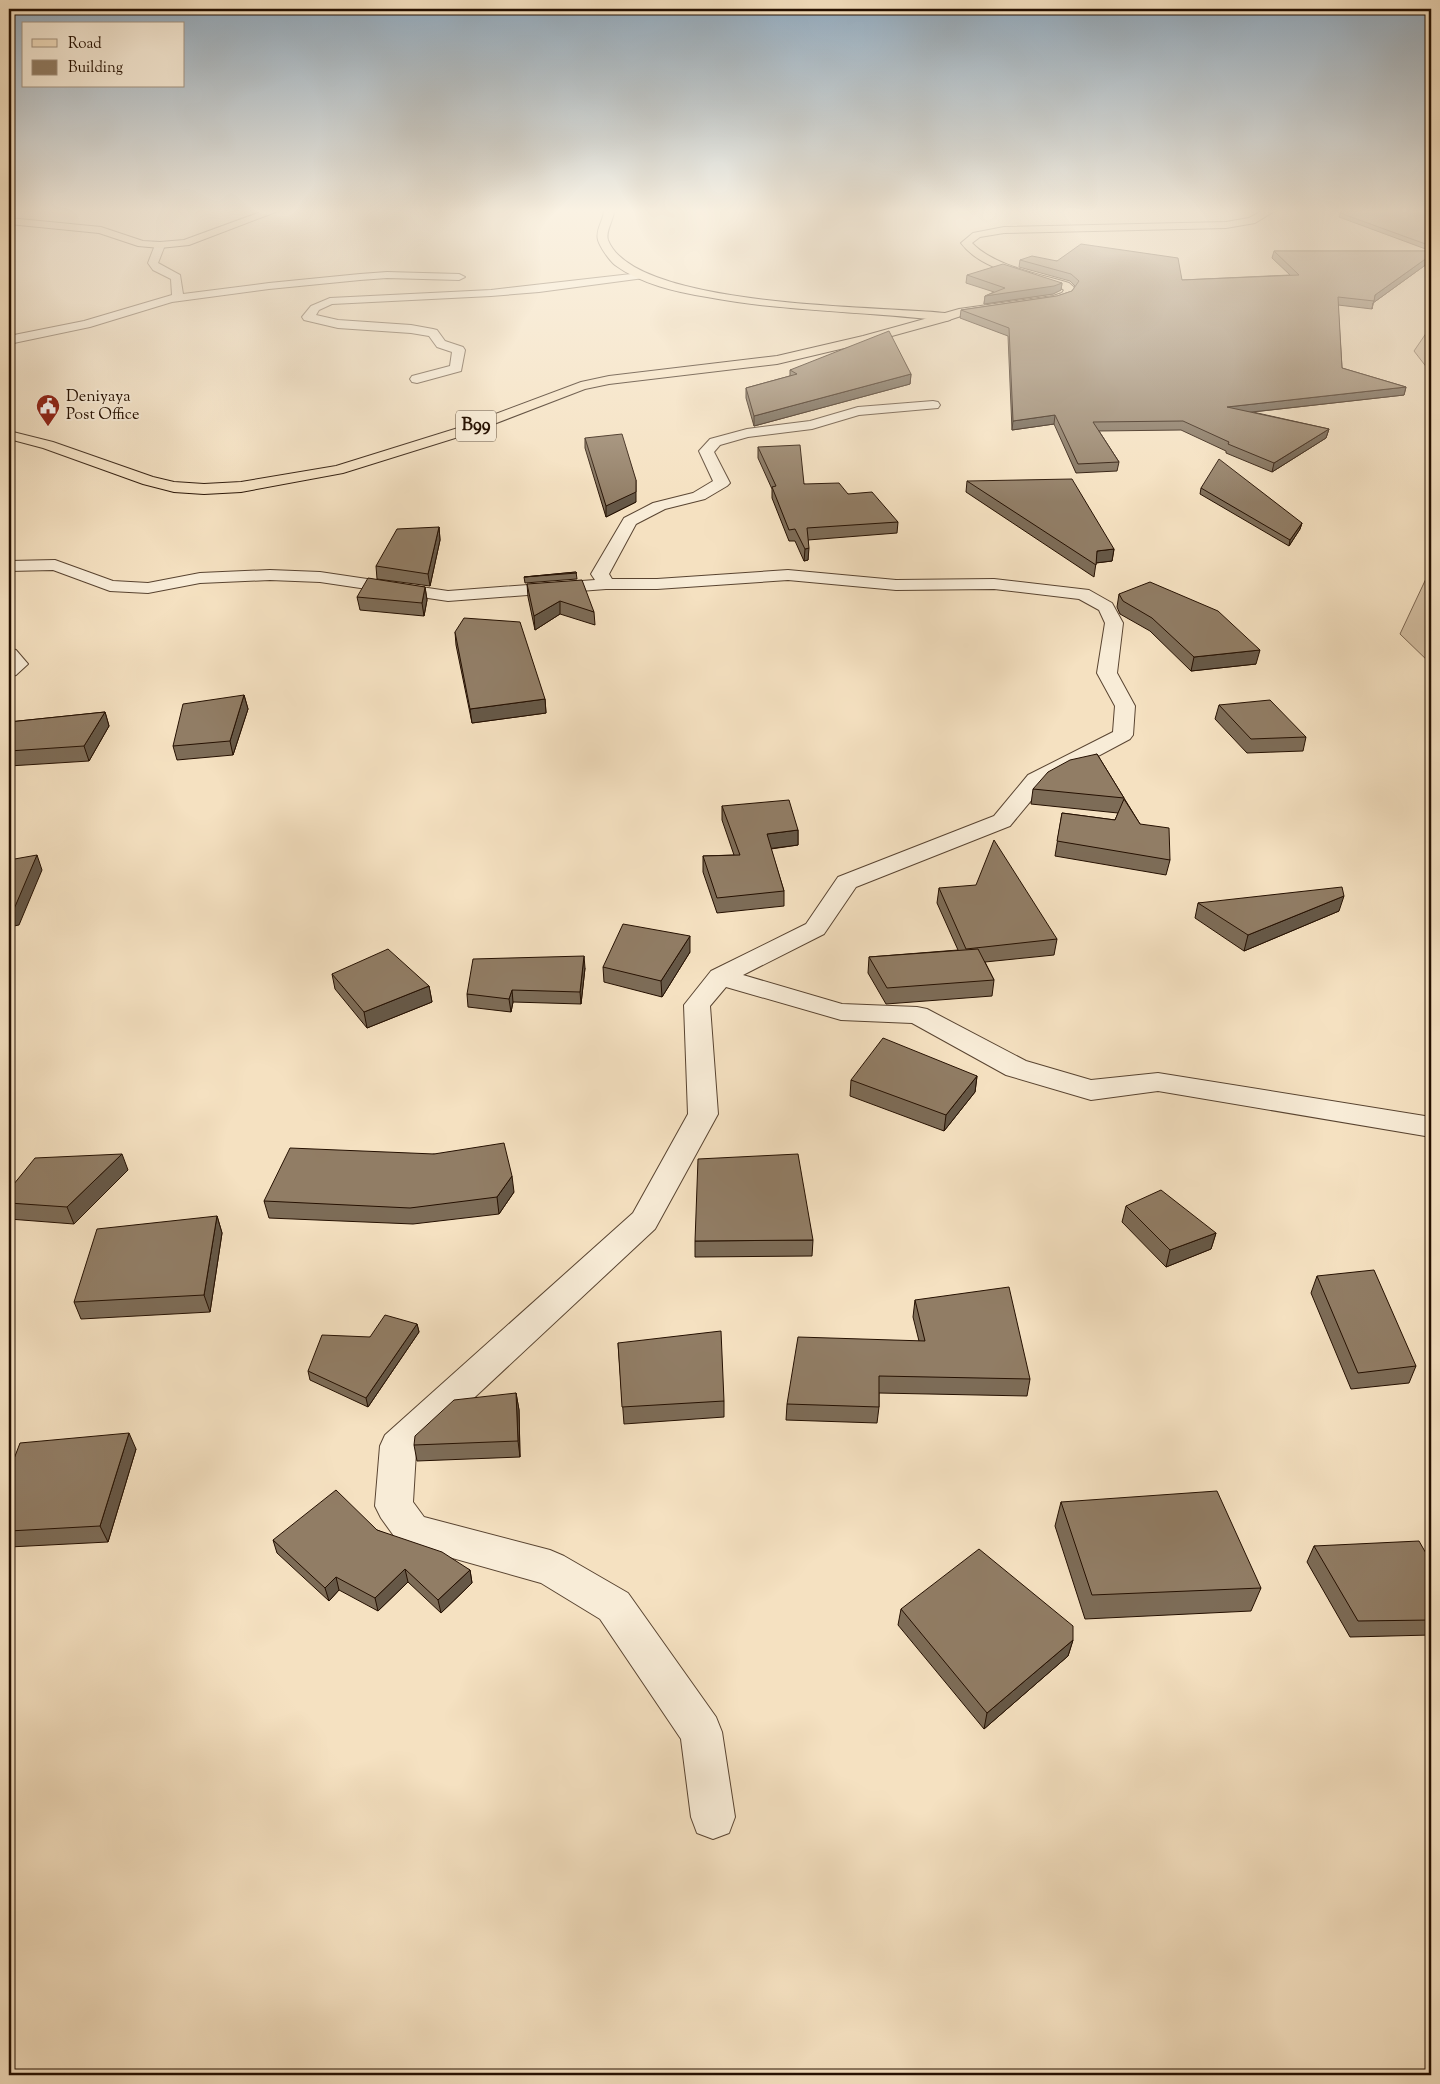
<svg xmlns="http://www.w3.org/2000/svg" width="1440" height="2084" viewBox="0 0 1440 2084" font-family="'Sorts Mill Goudy',serif">
<rect width="100%" height="100%" fill="#f5e1c1"/>
<filter id="stains"><feTurbulence type="fractalNoise" baseFrequency=".004" numOctaves="4"/><feColorMatrix values="0 0 0 0 .2 0 0 0 0 .09 0 0 0 0 .02 0 0 0 .5 -.17"/></filter>
<radialGradient id="worn" r=".72"><stop offset=".6" stop-color="#630" stop-opacity="0"/><stop offset="1" stop-color="#630" stop-opacity=".3"/></radialGradient>
<path fill="#d2bda0" stroke="#7c6650" d="M1431 326V373L1414 351Z
M1431 568V664L1400 634Z"/>
<g fill="none" stroke-linecap="round" stroke-linejoin="round">
<g stroke="#594431" stroke-width="2">
<path id="minor" d="M160 242 165 245 158 263 180 275 183 294 269 283 360 274 387 272 459 274 465 277 459 280 387 278 360 280 269 289 172 302 90 327 9 344V336L84 321 172 295 171 279 153 270 148 263 155 245Z
M640 273 644 274 646 276 644 278 539 292 491 296 332 304 319 310 316 315 338 320 411 325 433 329 437 330 445 341 463 347 465 350 461 371 417 383 412 382 410 379 412 376 450 366 452 352 437 347 429 336 411 333 338 328 304 320 302 317 311 306 330 298 491 290Z
M933 401 938 402 940 405 938 408 859 415 812 429 748 437 720 445 714 452 730 483 727 486 705 499 665 509 636 524 609 574 612 579H657L788 570 896 580 994 579 1089 590 1112 603 1123 623 1117 673 1135 706 1133 735 1130 739 1044 785 1010 826 856 887 824 934 743 975 842 1004 917 1007 927 1009 1026 1061 1091 1080 1158 1073 1431 1117V1137L1158 1091 1091 1100 1006 1075 912 1023 841 1020 726 987 710 1006 718 1114 655 1229 416 1452 413 1502 424 1517 550 1550 564 1556 628 1593 716 1717 722 1732 735 1817 729 1833 713 1839 697 1833 691 1817 681 1739 600 1619 541 1583 399 1543 381 1518 375 1506 380 1446 385 1435 633 1213 688 1114 684 1005 711 971 806 924 838 877 994 816 1028 775 1113 732 1115 706 1097 673 1105 623 1099 610 1079 599 994 589 896 590 788 580 657 589H606L448 601 320 582 270 580 200 583 148 593 110 591 53 570 9 571V561L55 560 113 581 148 583 200 573 270 570 320 572 448 591 595 580 591 574 624 518 653 503 693 493 713 481 699 451 710 439 747 429 810 421 858 407Z
M9 648 16 650 28 664 16 675 9 677Z"/>
</g>
<g stroke="#251001" stroke-width="2">
<path id="primary" d="M946 313 952 317 950 320 870 342 777 364 609 384 585 389 468 434 343 473 241 492 204 494 174 492 143 484 43 448 9 439V431L53 442 153 477 174 482 204 484 241 482 336 466 458 428 581 382 609 376 777 356 863 336Z"/>
</g>
<g stroke="#251001" stroke-width="2">
<path id="trunk" d="M266 210H281L189 245 160 248 138 246 99 233 9 224V218L101 227 143 241 160 242 184 240Z
M604 210H614C614 220 605 231 608 240 634 308 879 306 945 313L959 309 1053 296 1062 293 1064 290C1057 284 1046 283 1038 281 1011 273 978 266 961 243L973 233 1004 227 1226 222 1249 218 1264 210H1276L1255 223 1226 228 1004 233 980 237 972 243C994 266 1039 274 1069 283L1076 289 1070 297 1055 302 961 316 946 321C867 311 786 312 707 297 676 292 641 284 615 265 609 260 600 247 598 240 595 230 604 220 604 210Z"/>
</g>
<use href="#minor" fill="#f8ecd7" fill-rule="evenodd"/>
<use href="#primary" fill="#f5e1c1" fill-rule="evenodd"/>
<use href="#trunk" fill="#f5e1c1" fill-rule="evenodd"/>
</g>
<path fill="#7d6c57" stroke="#251001" d="M1341 212 1431 213V261L1373 303 1372 309 1338 305 1342 368 1406 387 1404 395 1253 412 1329 429 1326 438 1272 472 1226 453V451L1181 430 1099 431 1119 462 1117 471 1076 473 1054 424 1012 430 1008 336 960 318 961 310 1057 296 1072 291 1075 286 1070 281 1019 267 1020 260 1057 261 1182 280 1290 275 1272 258 1274 251H1431L1339 217Z
M967 275 1062 283 1061 290 1053 294 984 304 985 296 994 292 966 283Z
M790 370 911 374 910 384 754 426 746 398V388L790 376Z
M585 438 636 502 606 517 585 448Z
M758 447 804 484 848 494 898 522 897 533 808 540V560L804 561 795 541H789L772 498V489L758 458Z
M967 481 1114 549 1112 561 1096 563 1094 577 966 492Z
M1201 488 1302 523 1300 529 1289 546 1200 494Z
M439 527 440 540 430 586 377 579 376 566Z
M576 572 577 579 525 583 524 577Z
M527 584 594 612 595 625 560 614 535 630 528 597Z
M425 587 427 600 424 616 360 610 357 597Z
M1119 594 1256 664 1191 671 1150 631 1120 614 1117 607Z
M455 632 545 699 546 713 472 723 456 645Z
M244 695 248 709 233 755 177 760 173 746Z
M1219 705 1306 737 1303 751 1247 753 1215 719Z
M105 712 109 726 89 761 9 766V722Z
M1097 754 1140 824 1170 860 1166 875 1055 856 1062 813 1115 820 1118 813 1031 804 1033 789Z
M722 806 798 830V845L771 849 784 891V906L717 913 703 872V856L734 855 722 820Z
M939 888 1057 939 1054 955 985 962 994 980 992 996 886 1004 868 973 869 957 958 950 937 903Z
M1198 903 1339 911 1244 951 1195 918Z
M690 952 662 997 604 982 603 967Z
M585 968 581 1004 513 1002 511 1012 468 1007 467 994Z
M332 974 429 986 432 1002 367 1028 335 989Z
M977 1076 975 1092 944 1131 850 1096 851 1080Z
M1431 1083V1100L1426 1095Z
M434 1154 514 1192 499 1214 413 1224 269 1218 264 1201Z
M128 1170 74 1224 9 1219V1190Z
M1126 1206 1216 1233 1211 1249 1166 1267 1122 1222Z
M217 1216 222 1233 210 1312 81 1319 74 1302Z
M813 1240 812 1256 695 1257V1241Z
M1317 1276 1416 1366 1409 1383 1351 1389 1311 1293Z
M915 1300 1030 1379 1027 1396 879 1393V1407L877 1423 786 1420 787 1404 919 1341 913 1317Z
M417 1324 419 1332 368 1407 310 1380 308 1371 370 1337Z
M618 1343 724 1401V1417L624 1424Z
M516 1393 519 1410 520 1457 417 1461 414 1445Z
M136 1449 108 1542 9 1547V1472Z
M1061 1502 1261 1588 1251 1611 1085 1619 1055 1526Z
M377 1530 470 1570 472 1583 441 1613 408 1582 378 1611 339 1590 329 1601 277 1553 273 1540Z
M1314 1546 1431 1562V1635L1350 1637 1307 1562Z
M901 1609 1073 1640 1068 1656 984 1729 898 1625Z"/>
<path fill="#665847" stroke="#251001" d="M1431 255V261L1373 303 1372 309 1375 295Z
M1062 283 1061 290 1053 294 984 304 985 296Z
M911 374 910 384 754 426V416Z
M1406 387 1404 395 1225 415 1227 407Z
M1055 415 1054 424 1012 430 1013 421Z
M1329 429 1326 438 1272 472 1274 463Z
M636 480V502L606 517V506Z
M1302 523 1300 529 1289 546 1290 540Z
M439 527 440 540 430 586 428 574Z
M809 548 808 560 804 561 805 549Z
M1114 549 1112 561 1095 563 1097 551Z
M425 587 427 600 424 616 422 603Z
M560 601V614L535 630 534 616Z
M1260 650 1256 664 1191 671 1194 657Z
M244 695 248 709 233 755 230 741Z
M545 699 546 713 472 723 470 709Z
M105 712 109 726 89 761 84 746Z
M798 830V845L767 849V834Z
M37 855 42 870 19 925 9 927V910Z
M1344 896 1339 911 1244 951 1248 935Z
M690 936V952L662 997 661 981Z
M584 956 585 968 581 1004 580 992Z
M429 986 432 1002 367 1028 364 1012Z
M512 990 513 1002 511 1012 509 999Z
M977 1076 975 1092 944 1131 946 1115Z
M122 1154 128 1170 74 1224 67 1207Z
M512 1176 514 1192 499 1214 497 1197Z
M217 1216 222 1233 210 1312 204 1295Z
M1216 1233 1211 1249 1166 1267 1170 1250Z
M417 1324 419 1332 368 1407 366 1398Z
M516 1393 519 1410 520 1457 518 1441Z
M129 1433 136 1449 108 1542 100 1526Z
M405 1569 408 1582 378 1611 375 1598Z
M470 1570 472 1583 441 1613 438 1600Z
M336 1577 339 1590 329 1601 325 1588Z
M1073 1640 1068 1656 984 1729 987 1713Z"/>
<path fill="#917d65" stroke="#251001" d="M1381 210H1424L1431 213V246L1340 213 1341 212Z
M1081 244 1178 258 1182 280 1299 275 1274 251H1431V255L1375 295 1374 301 1338 297 1342 368 1406 387 1227 407 1329 429 1274 463 1228 444 1229 442 1183 421 1093 422 1119 462 1078 464 1055 415 1013 421 1009 328 961 310 1057 296 1072 291 1079 281 1071 274 1020 260 1032 256 1057 261Z
M1003 264 1062 283 1054 286 985 296 1005 288 967 275Z
M889 331 911 374 754 416 746 388 797 374 790 370Z
M622 434 636 480V492L606 506 585 438Z
M800 445 804 484 839 483 848 494 872 492 898 522 807 528 809 548 805 549 795 529 789 530 772 487 776 486 758 447Z
M1219 459 1302 523 1290 540 1201 488Z
M1072 479 1114 549 1097 551 1096 565 967 481Z
M439 527 428 574 376 566 397 529Z
M576 572 577 573 524 577Z
M368 578 425 587 422 603 357 597Z
M582 580 594 612 560 601 534 616 527 584Z
M1150 582 1218 611 1260 650 1194 657 1152 618 1123 601 1119 594Z
M464 618 520 622 545 699 470 709 455 632Z
M244 695 230 741 173 746 183 704Z
M1270 700 1306 737 1251 739 1219 705Z
M105 712 84 746 9 751V722Z
M1097 754 1124 798 1033 789 1048 772 1070 760Z
M1124 799 1140 824 1169 828 1170 860 1057 841 1062 813 1115 820Z
M789 800 798 830 767 834 784 891 717 898 703 856 740 855 722 806Z
M994 840 1057 939 966 949 939 888 976 885Z
M37 855 14 909 9 910V860Z
M1342 887 1344 896 1248 935 1198 903Z
M623 924 690 936 661 981 603 967Z
M388 949 429 986 364 1012 332 974Z
M978 949 994 980 887 988 869 957Z
M584 956 580 992 512 990 509 999 467 994 473 959Z
M883 1038 977 1076 946 1115 851 1080Z
M504 1143 512 1176 497 1197 410 1208 264 1201 290 1148 434 1154Z
M122 1154 67 1207 9 1203V1190L35 1158Z
M798 1154 813 1240 695 1241 698 1159Z
M1161 1190 1216 1233 1170 1250 1126 1206Z
M217 1216 204 1295 74 1302 97 1229Z
M1374 1270 1416 1366 1358 1373 1317 1276Z
M1009 1287 1030 1379 879 1376V1407L787 1404 798 1337 925 1341 915 1300Z
M385 1315 417 1324 366 1398 308 1371 322 1335 370 1337Z
M721 1331 724 1401 622 1407 618 1343Z
M516 1393 518 1441 414 1445 415 1436 454 1400Z
M129 1433 100 1526 9 1531V1472L20 1443Z
M336 1490 377 1530 442 1552 470 1570 438 1600 405 1569 375 1598 336 1577 325 1588 273 1540Z
M1217 1491 1261 1588 1092 1595 1061 1502Z
M1419 1541 1431 1562V1620L1358 1621 1314 1546Z
M979 1549 1073 1626V1640L987 1713 901 1609Z"/>
<linearGradient id="sky" x2="0" y2="1"><stop stop-color="#91aabe"/><stop offset="0.42" stop-color="#faf2e3"/><stop offset="1" stop-color="#faf2e3" stop-opacity="0"/></linearGradient>
<rect width="1440" height="502" fill="url(#sky)"/>
<defs>
<g id="civic-pin" transform="scale(1.25)"><path d="M0 17L-7.5 6A9.5 9.5 0 1 1 7.5 6Z" fill="#8f2418" stroke="#f8ecd7"/><path d="M-.6-6.5H3V-4.5H.6V-3L4-1V1h2V6H-6V1h2V-1L-.6-3ZM-1.2 2.5V6h2.4V2.5Z" fill="#fff"/></g>
</defs>
<g fill-rule="evenodd">
<use href="#civic-pin" x="48" y="406"/>
</g>
<g text-anchor="middle" dominant-baseline="central" stroke-width="4" stroke-linejoin="round" paint-order="stroke">
<g font-size="16" fill="#251001" stroke="#f8ecd7" text-anchor="start">
<text x="66" y="397">Deniyaya<tspan x="66" dy="18">Post Office</tspan></text>
</g>
<rect fill="#f8ecd7" stroke="#645241" stroke-width="1" x="456" y="410.5" width="40" height="31" rx="4"/>
<g font-size="18" font-weight="bold" fill="#251001">
<text x="476" y="426">B99</text>
</g>
</g>
<rect width="1440" height="2084" fill="none" stroke="#f5e1c1" stroke-width="30"/>
<rect x="10" y="10" width="1420" height="2064" fill="none" stroke="#251001" stroke-width="2.5"/>
<rect x="15" y="15" width="1410" height="2054" fill="none" stroke="#251001"/>
<rect x="22" y="22" width="162" height="65" fill="#f8ecd7" stroke="#a49481"/>
<rect x="32" y="39" width="25" height="8" fill="#f5e1c1" stroke="#a49481"/>
<text x="68" y="48" font-size="15" fill="#251001">Road</text>
<rect x="32" y="60" width="25" height="15" fill="#917d65" stroke="#a49481"/>
<text x="68" y="72" font-size="15" fill="#251001">Building</text>
<rect width="100%" height="100%" filter="url(#stains)"/>
<rect width="100%" height="100%" fill="url(#worn)"/>
</svg>
